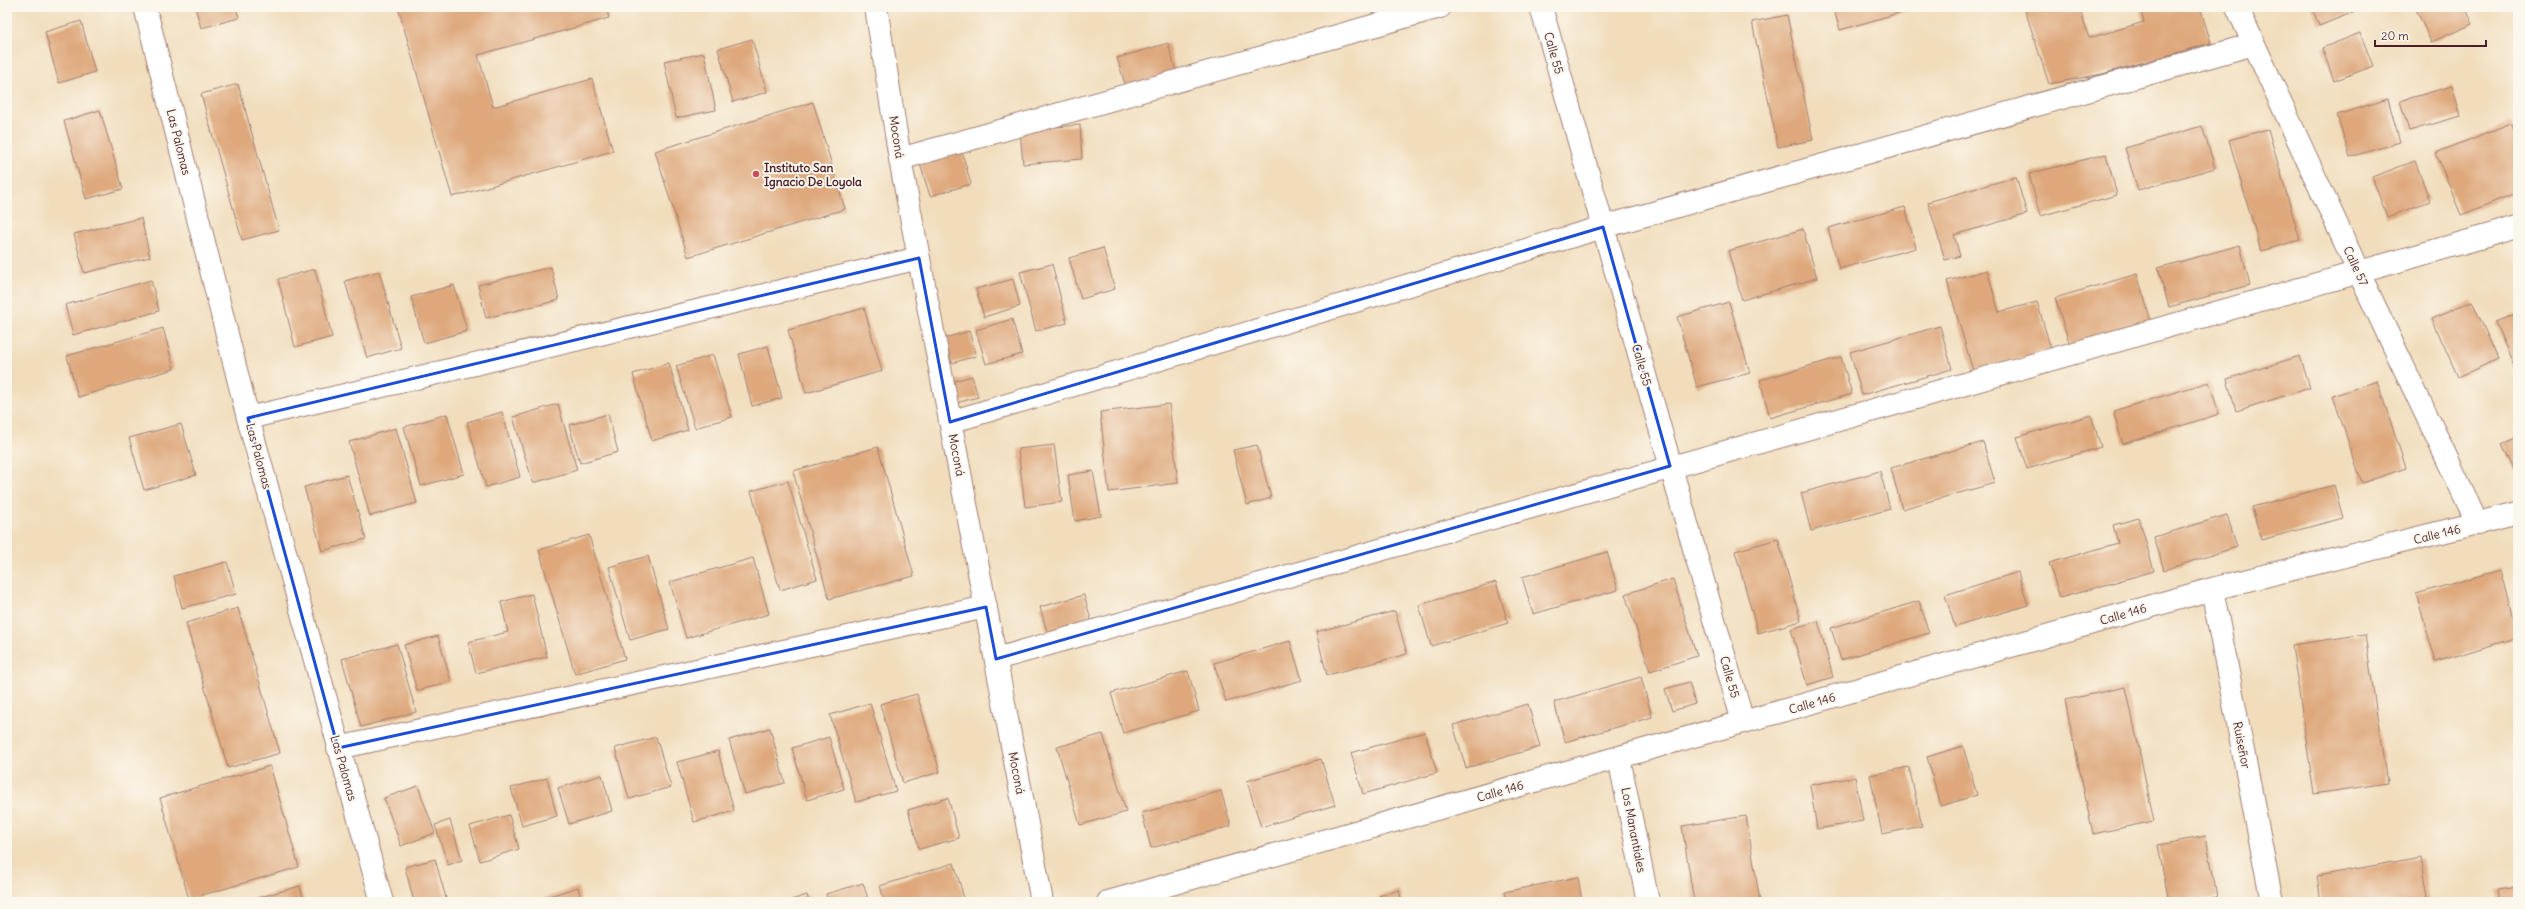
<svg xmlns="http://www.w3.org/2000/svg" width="2525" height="909" viewBox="0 0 2525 909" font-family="Delius,sans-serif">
<rect width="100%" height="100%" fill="#fbf7ec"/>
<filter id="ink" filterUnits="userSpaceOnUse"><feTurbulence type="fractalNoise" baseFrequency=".025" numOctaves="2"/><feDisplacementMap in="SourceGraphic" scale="8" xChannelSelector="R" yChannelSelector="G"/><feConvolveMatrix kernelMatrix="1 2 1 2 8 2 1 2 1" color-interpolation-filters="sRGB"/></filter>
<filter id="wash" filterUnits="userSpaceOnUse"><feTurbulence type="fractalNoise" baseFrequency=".012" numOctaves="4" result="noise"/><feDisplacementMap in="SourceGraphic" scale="16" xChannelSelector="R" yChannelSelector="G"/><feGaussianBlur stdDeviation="0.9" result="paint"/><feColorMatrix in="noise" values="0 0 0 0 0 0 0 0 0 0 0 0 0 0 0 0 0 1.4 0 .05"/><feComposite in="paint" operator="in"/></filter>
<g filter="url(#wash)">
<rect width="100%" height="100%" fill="#f1ddbc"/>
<g id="blocks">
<path fill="#dea87c" d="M195 7H236L239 18 201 28Z
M398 7H606L609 18 478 55 493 107 592 79 613 151 452 197Z
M1833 7H1919L1840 30Z
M2024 7H2079L2089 38 2144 22 2140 7H2200L2211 43 2102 74 2049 84Z
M2312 7H2352L2354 12 2319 26Z
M2370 7H2388L2372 12Z
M2415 7H2465L2473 24 2431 42Z
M1787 15 1813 140 1778 147 1752 22Z
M81 21 95 72 59 83 45 32Z
M2360 33 2373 66 2334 81 2322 48Z
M752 39 767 92 733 102 718 49Z
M1168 43 1176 72 1126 87 1117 58Z
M704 53 716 110 676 118 664 61Z
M238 84 279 230 242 240 201 94Z
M2452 86 2461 116 2409 131 2400 101Z
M2388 99 2400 142 2350 157 2337 115Z
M813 102 845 209 688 257 655 151Z
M100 110 123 189 86 199 64 121Z
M2511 123 2518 139V192L2461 215 2436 153Z
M1080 125 1082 159 1023 164 1020 130Z
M2202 126 2215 168 2138 190 2125 148Z
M2268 129 2300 240 2261 251 2229 140Z
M962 152 971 184 930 196 920 164Z
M2106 154 2117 195 2040 216 2029 174Z
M2415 161 2430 201 2387 217 2372 177Z
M2016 177 2027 214 1954 235 1960 256 1945 260 1928 202Z
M1905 207 1916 248 1839 269 1828 228Z
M141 218 150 257 84 273 74 234Z
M1803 229 1817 278 1742 300 1728 251Z
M2240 245 2250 285 2169 307 2158 268Z
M1103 248 1115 289 1081 299 1069 258Z
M1052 264 1067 323 1036 331 1020 272Z
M551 267 559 300 486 318 478 285Z
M315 269 332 337 295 347 278 279Z
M1987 270 1999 312 2037 302 2051 349 1973 371 1947 281Z
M379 271 401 348 367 358 345 281Z
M2137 274 2151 321 2070 345 2055 298Z
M1013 279 1020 306 984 317 976 289Z
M151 280 159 311 73 335 65 305Z
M454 285 467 331 424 343 411 297Z
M2472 301 2498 359 2458 377 2432 319Z
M1729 302 1750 373 1697 387 1677 317Z
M864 308 882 371 806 393 788 330Z
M2518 313V375L2495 322Z
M1012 319 1022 354 986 364 976 330Z
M1940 326 1952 369 1862 395 1850 352Z
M163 328 174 369 78 397 67 356Z
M969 331 976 356 952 363 945 338Z
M768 346 782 398 752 406 739 354Z
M713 355 732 417 695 428 676 366Z
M2300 356 2310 388 2236 411 2227 379Z
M1841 357 1852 394 1770 418 1760 380Z
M669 363 688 430 652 441 633 374Z
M972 376 978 397 953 404 947 383Z
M2377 381 2406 468 2362 483 2333 396Z
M2209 382 2219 414 2123 444 2113 411Z
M558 404 577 470 533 483 513 417Z
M1169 404 1178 483 1109 492 1100 412Z
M502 412 520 477 486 487 467 422Z
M447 414 464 474 421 486 404 427Z
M608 414 618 452 580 463 569 425Z
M2091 415 2101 447 2027 469 2017 437Z
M181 424 196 475 144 490 129 438Z
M396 428 417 503 370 516 349 442Z
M2518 437V478L2502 444Z
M1983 442 1995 483 1902 509 1891 468Z
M1054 445 1062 502 1025 507 1018 449Z
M1257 445 1271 498 1247 505 1233 450Z
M878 447 914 576 829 599 793 471Z
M1093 471 1101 516 1075 521 1068 475Z
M1880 471 1890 509 1811 531 1801 493Z
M347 475 366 539 322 551 304 487Z
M788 481 817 579 780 590 751 491Z
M2334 485 2343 518 2261 540 2252 507Z
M2227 515 2237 547 2164 570 2154 537Z
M2139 518 2154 571 2060 598 2049 563 2118 543 2113 525Z
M589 535 625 659 575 674 539 550Z
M1778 539 1801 621 1758 633 1735 551Z
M1607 552 1618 590 1533 614 1522 577Z
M648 556 669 629 630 640 609 567Z
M753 558 769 614 686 638 670 582Z
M227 562 236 594 182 608 174 576Z
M2500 570 2518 637 2436 662 2416 594Z
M2018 572 2028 605 1955 627 1945 595Z
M1673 579 1697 656 1650 671 1625 594Z
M1496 582 1508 623 1431 646 1419 605Z
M532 594 547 657 476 673 468 642 508 632 501 602Z
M1084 595 1092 623 1048 635 1040 607Z
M1919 601 1929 633 1841 660 1831 628Z
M238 608 280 753 228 768 186 623Z
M1395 611 1407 654 1327 675 1316 632Z
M1818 621 1833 677 1807 685 1791 629Z
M2365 634 2387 783 2314 794 2292 645Z
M438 636 451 681 417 691 404 645Z
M1290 641 1302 680 1226 702 1214 663Z
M397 644 416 712 361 727 342 659Z
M1188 671 1199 711 1123 733 1111 693Z
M1641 677 1652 717 1565 742 1554 702Z
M1689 682 1695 704 1672 711 1665 689Z
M2126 687 2154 821 2093 834 2065 700Z
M917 694 940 772 903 783 880 704Z
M870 703 896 791 856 802 830 715Z
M1528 704 1540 747 1466 768 1453 725Z
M770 728 785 783 745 794 729 740Z
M1425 732 1437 773 1363 794 1351 753Z
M1103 734 1126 812 1080 825 1057 747Z
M656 737 671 787 629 799 615 748Z
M829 737 844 789 807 800 792 748Z
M1963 746 1977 795 1941 806 1927 757Z
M718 751 734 811 694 822 677 762Z
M1321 759 1335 805 1261 827 1247 781Z
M270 766 299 867 189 899 160 798Z
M1909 767 1922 826 1882 834 1870 775Z
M602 775 612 811 569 824 558 788Z
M1855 777 1863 821 1817 829 1810 785Z
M547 778 557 816 522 826 511 788Z
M418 786 435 833 401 846 384 798Z
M1221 791 1231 826 1151 848 1142 813Z
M948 798 959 838 919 849 908 810Z
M509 815 519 849 480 861 470 826Z
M1746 816 1760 902H1694L1682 826Z
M450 820 462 860 448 865 435 825Z
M2206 836 2217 897 2193 902H2169L2158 845Z
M2421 857 2429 902H2321L2317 876Z
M435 859 447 902H414L405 867Z
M954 863 965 902H885L880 886Z
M1578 877 1582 902H1506L1504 892Z
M863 883 869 902H828L826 894Z
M300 886 304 902H243Z
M2518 886V902H2499L2497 889Z
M578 887 582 902H531Z
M1399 890 1402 902H1381L1379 896Z
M807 895 809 902H785Z"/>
</g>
</g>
<g filter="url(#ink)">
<use href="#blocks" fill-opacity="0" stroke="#9e7e74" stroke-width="1"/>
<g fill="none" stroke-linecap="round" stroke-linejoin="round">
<g stroke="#9e7e74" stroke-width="24">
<path id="minor" d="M145 7 248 418 382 902
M876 7 900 159 1042 902
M1541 7 1743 722
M2237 7 2359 273 2478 524
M900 159 1440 7
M248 418 919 258
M950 422 1603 227 2254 44
M2212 589 2272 902
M996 659 2518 227
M338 748 986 607
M1619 758 1648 902
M1108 902 2212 589 2518 513"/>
</g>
<use href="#minor" stroke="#fff" stroke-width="22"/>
</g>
</g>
<path fill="none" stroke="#1d4ed8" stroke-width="3" stroke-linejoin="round" d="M1603 227 1670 466 996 659 986 607 338 748 248 418 919 258 950 422Z"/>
<circle fill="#d1495b" stroke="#fbf7ec" stroke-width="1.5" cx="756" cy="174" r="4"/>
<g text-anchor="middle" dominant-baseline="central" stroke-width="4" stroke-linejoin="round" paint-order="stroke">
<g font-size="12" fill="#4a1f2b" stroke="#fbf7ec">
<text transform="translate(1554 53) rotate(74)">Calle 55</text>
<text transform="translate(897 137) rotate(81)">Moconá</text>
<text transform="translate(179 142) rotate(76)">Las Palomas</text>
<text transform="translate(2356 266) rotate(65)">Calle 57</text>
<text transform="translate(1642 365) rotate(74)">Calle 55</text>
<text transform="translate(957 455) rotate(79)">Moconá</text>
<text transform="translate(259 456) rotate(75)">Las Palomas</text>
<text transform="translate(2437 534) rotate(-14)">Calle 146</text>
<text transform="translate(2123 614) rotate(-16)">Calle 146</text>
<text transform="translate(1730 677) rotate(74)">Calle 55</text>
<text transform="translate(1812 703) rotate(-16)">Calle 146</text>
<text transform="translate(2242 745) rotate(79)">Ruiseñor</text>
<text transform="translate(344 768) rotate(74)">Las Palomas</text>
<text transform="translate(1017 773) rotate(79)">Moconá</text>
<text transform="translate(1500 791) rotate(-16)">Calle 146</text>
<text transform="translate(1634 830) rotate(79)">Los Manantiales</text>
</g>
<g font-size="12" font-weight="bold" fill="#4a1f2b" stroke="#fbf7ec" text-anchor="start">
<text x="764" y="167">Instituto San<tspan x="764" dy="14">Ignacio De Loyola</tspan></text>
</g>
</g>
<rect width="2525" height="909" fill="none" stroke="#fbf7ec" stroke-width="24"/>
<path d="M2375 40v6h111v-6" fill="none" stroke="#4a1f2b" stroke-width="2"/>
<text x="2381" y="40" font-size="12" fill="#4a1f2b" stroke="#fbf7ec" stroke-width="3" paint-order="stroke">20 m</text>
</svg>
